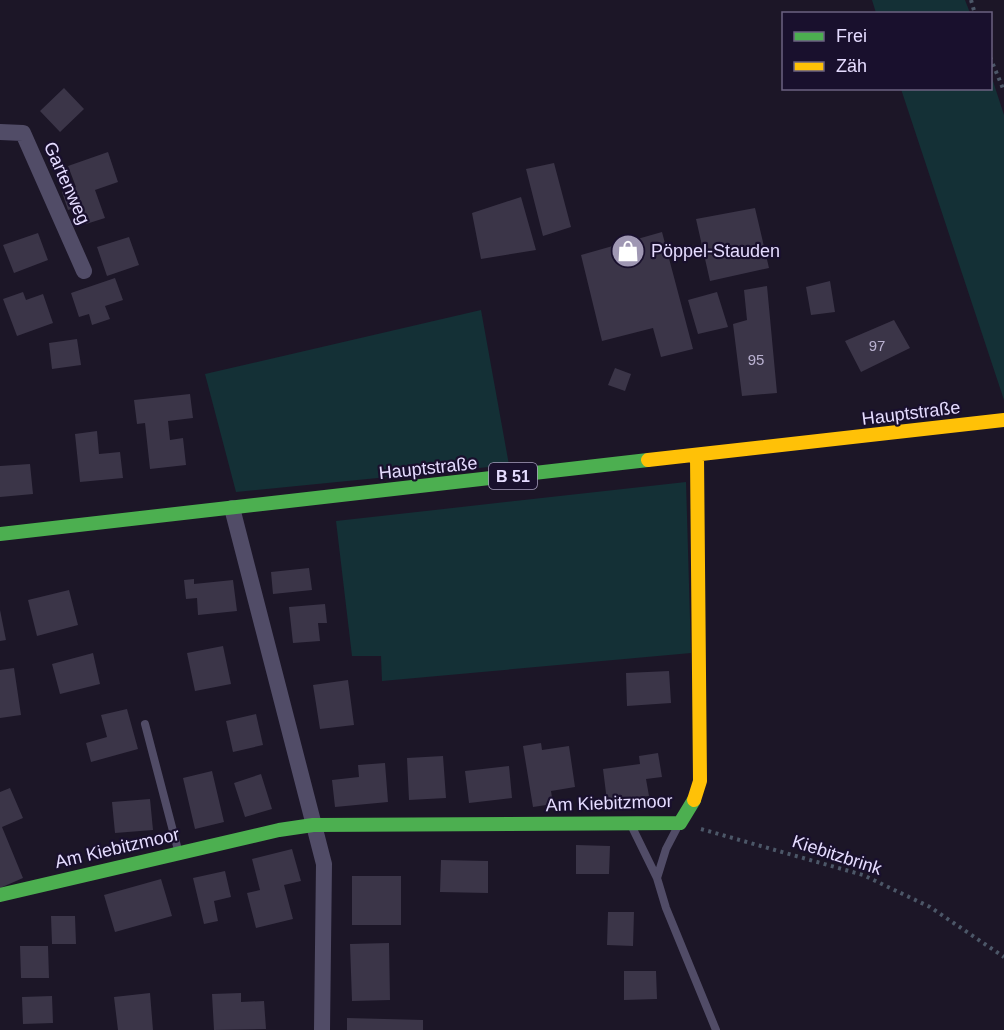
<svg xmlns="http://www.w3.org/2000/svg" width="1004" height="1030" viewBox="0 0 1004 1030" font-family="Helvetica,sans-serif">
<rect width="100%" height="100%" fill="#1c1627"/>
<path fill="#143036" d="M872 0H965L970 13H876Z
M991 75 1004 115V400L901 89 990 88Z
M481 310 509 465 236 492 205 374Z
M686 482 691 653 382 681 381 656H352L336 521Z"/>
<path fill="#3b3548" d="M64 88 84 109 60 132 40 111Z
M108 152 118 182 95 190 105 218 86 224 80 206 68 210 62 192 76 187 68 166Z
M554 163 571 227 543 236 526 169Z
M521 197 536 250 481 259 472 213Z
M755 208 769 268 710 281 696 219Z
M662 232 693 349 661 357 653 328 602 341 581 255Z
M38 233 48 260 14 273 3 245Z
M129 237 139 265 107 276 97 247Z
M115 278 123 300 105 306 110 319 92 325 89 314 79 317 71 293Z
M830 281 835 312 811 315 806 287Z
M767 286 777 393 742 396 733 324 747 320 744 290Z
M23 292 26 300 43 294 53 323 17 336 3 299Z
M717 292 728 327 698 334 688 300Z
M894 320 910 348 861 372 845 341Z
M77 339 81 365 52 369 49 343Z
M615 368 631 374 625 391 608 385Z
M190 394 193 418 168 421 170 440 183 438 186 465 150 469 145 423 137 424 134 400Z
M97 431 99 454 120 452 123 478 80 482 75 434Z
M30 464 33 494 0 497V466Z
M309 568 312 590 273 594 271 572Z
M194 579V584L233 580 237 611 198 615 197 598 186 599 184 580Z
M69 590 78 625 37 636 28 600Z
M325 604 327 623H318L320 641 293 643 289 607Z
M0 610 6 640 0 641Z
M223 646 231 684 195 691 187 653Z
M93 653 100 684 60 694 52 664Z
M14 668 21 715 0 718V670Z
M669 671 671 703 627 706 626 673Z
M348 680 354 725 320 729 313 685Z
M127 709 138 749 91 762 86 743 107 737 101 715Z
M256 714 263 745 233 752 226 721Z
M541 743 542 750 569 746 575 787 551 791 553 804 533 807 523 746Z
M658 753 662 777 646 779 649 796 607 801 603 769 640 764 639 756Z
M443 756 446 798 409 800 407 758Z
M385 763 388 802 335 807 332 780 359 777 358 765Z
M509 766 512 798 469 803 465 771Z
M212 771 224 822 195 829 183 778Z
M261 774 272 809 245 817 234 783Z
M10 788 23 818 2 827 23 878 0 888V792Z
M150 799 153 830 115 833 112 802Z
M576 845 610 846 609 874H576Z
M292 849 301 881 284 885 293 919 256 928 247 893 260 890 252 859Z
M441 860 488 861V893L440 892Z
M225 871 231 897 214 901 218 921 204 924 193 878Z
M352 876H401V925H352Z
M161 879 172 916 115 932 104 895Z
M608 912H634L633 946 607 945Z
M51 916H75L76 944H52Z
M389 943 390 1000 352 1001 350 944Z
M20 946H48L49 978H21Z
M624 971H656L657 999 624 1000Z
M150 993 153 1030H118L114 997Z
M241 993V1002L264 1001 266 1029 214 1030 212 994Z
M52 996 53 1023 23 1024 22 997Z
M347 1018 423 1020V1030H347Z"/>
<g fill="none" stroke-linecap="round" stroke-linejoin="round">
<path stroke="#4c5768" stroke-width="4" stroke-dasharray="3 4.5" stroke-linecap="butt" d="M971 0 975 14
M990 57 1004 91
M701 829 863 875 930 907 1004 957"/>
<path stroke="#514c67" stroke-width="8" d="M145 724 178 850
M678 826 666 849 657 878 666 908 716 1030
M632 827 657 878"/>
<path stroke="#514c67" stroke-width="16" d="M0 132 23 133 84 271
M232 508 324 864 322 1030"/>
<path stroke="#4caf50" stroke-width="14" d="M0 534 648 460
M0 895 279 830 313 825 680 823 694 800"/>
<path stroke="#ffc107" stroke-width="14" d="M648 460 1004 420
M694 800 700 781 697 456"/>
</g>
<defs>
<g id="shop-disc" transform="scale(1.725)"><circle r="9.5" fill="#9f97b3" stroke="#19102d"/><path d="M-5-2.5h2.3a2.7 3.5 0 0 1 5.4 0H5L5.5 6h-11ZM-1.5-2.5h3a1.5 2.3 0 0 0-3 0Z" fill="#fff"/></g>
</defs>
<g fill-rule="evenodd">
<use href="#shop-disc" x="628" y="251"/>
</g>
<g text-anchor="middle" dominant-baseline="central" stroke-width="4.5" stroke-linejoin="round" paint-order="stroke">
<g font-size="15" fill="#bab2d1">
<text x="877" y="345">97</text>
<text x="756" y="359">95</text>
</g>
<rect fill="#19102d" stroke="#a89fc0" stroke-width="1.5" x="489" y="463" width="48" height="26" rx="4.5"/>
<g font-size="16" font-weight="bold" fill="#e5dcff">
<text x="513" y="476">B 51</text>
</g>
<g font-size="18" fill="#e5dcff" stroke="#19102d">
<text transform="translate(67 183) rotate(66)">Gartenweg</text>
<text transform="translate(911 413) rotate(-7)">Hauptstraße</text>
<text transform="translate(428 468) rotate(-6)">Hauptstraße</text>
<text transform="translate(609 803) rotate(-2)">Am Kiebitzmoor</text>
<text transform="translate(117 848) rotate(-13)">Am Kiebitzmoor</text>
<text transform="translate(837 855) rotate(18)">Kiebitzbrink</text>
</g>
<g font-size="18" fill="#e5dcff" stroke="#19102d" text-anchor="start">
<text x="651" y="251">Pöppel-Stauden</text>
</g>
</g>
<rect x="782" y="12" width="210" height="78" fill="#19102d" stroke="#6b6281" stroke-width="1.5"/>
<rect x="794" y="32" width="30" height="9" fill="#4caf50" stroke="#6b6281" stroke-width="1.5"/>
<text x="836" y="42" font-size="18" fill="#e5dcff">Frei</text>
<rect x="794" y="62" width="30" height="9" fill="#ffc107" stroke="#6b6281" stroke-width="1.5"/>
<text x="836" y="72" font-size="18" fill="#e5dcff">Zäh</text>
</svg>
